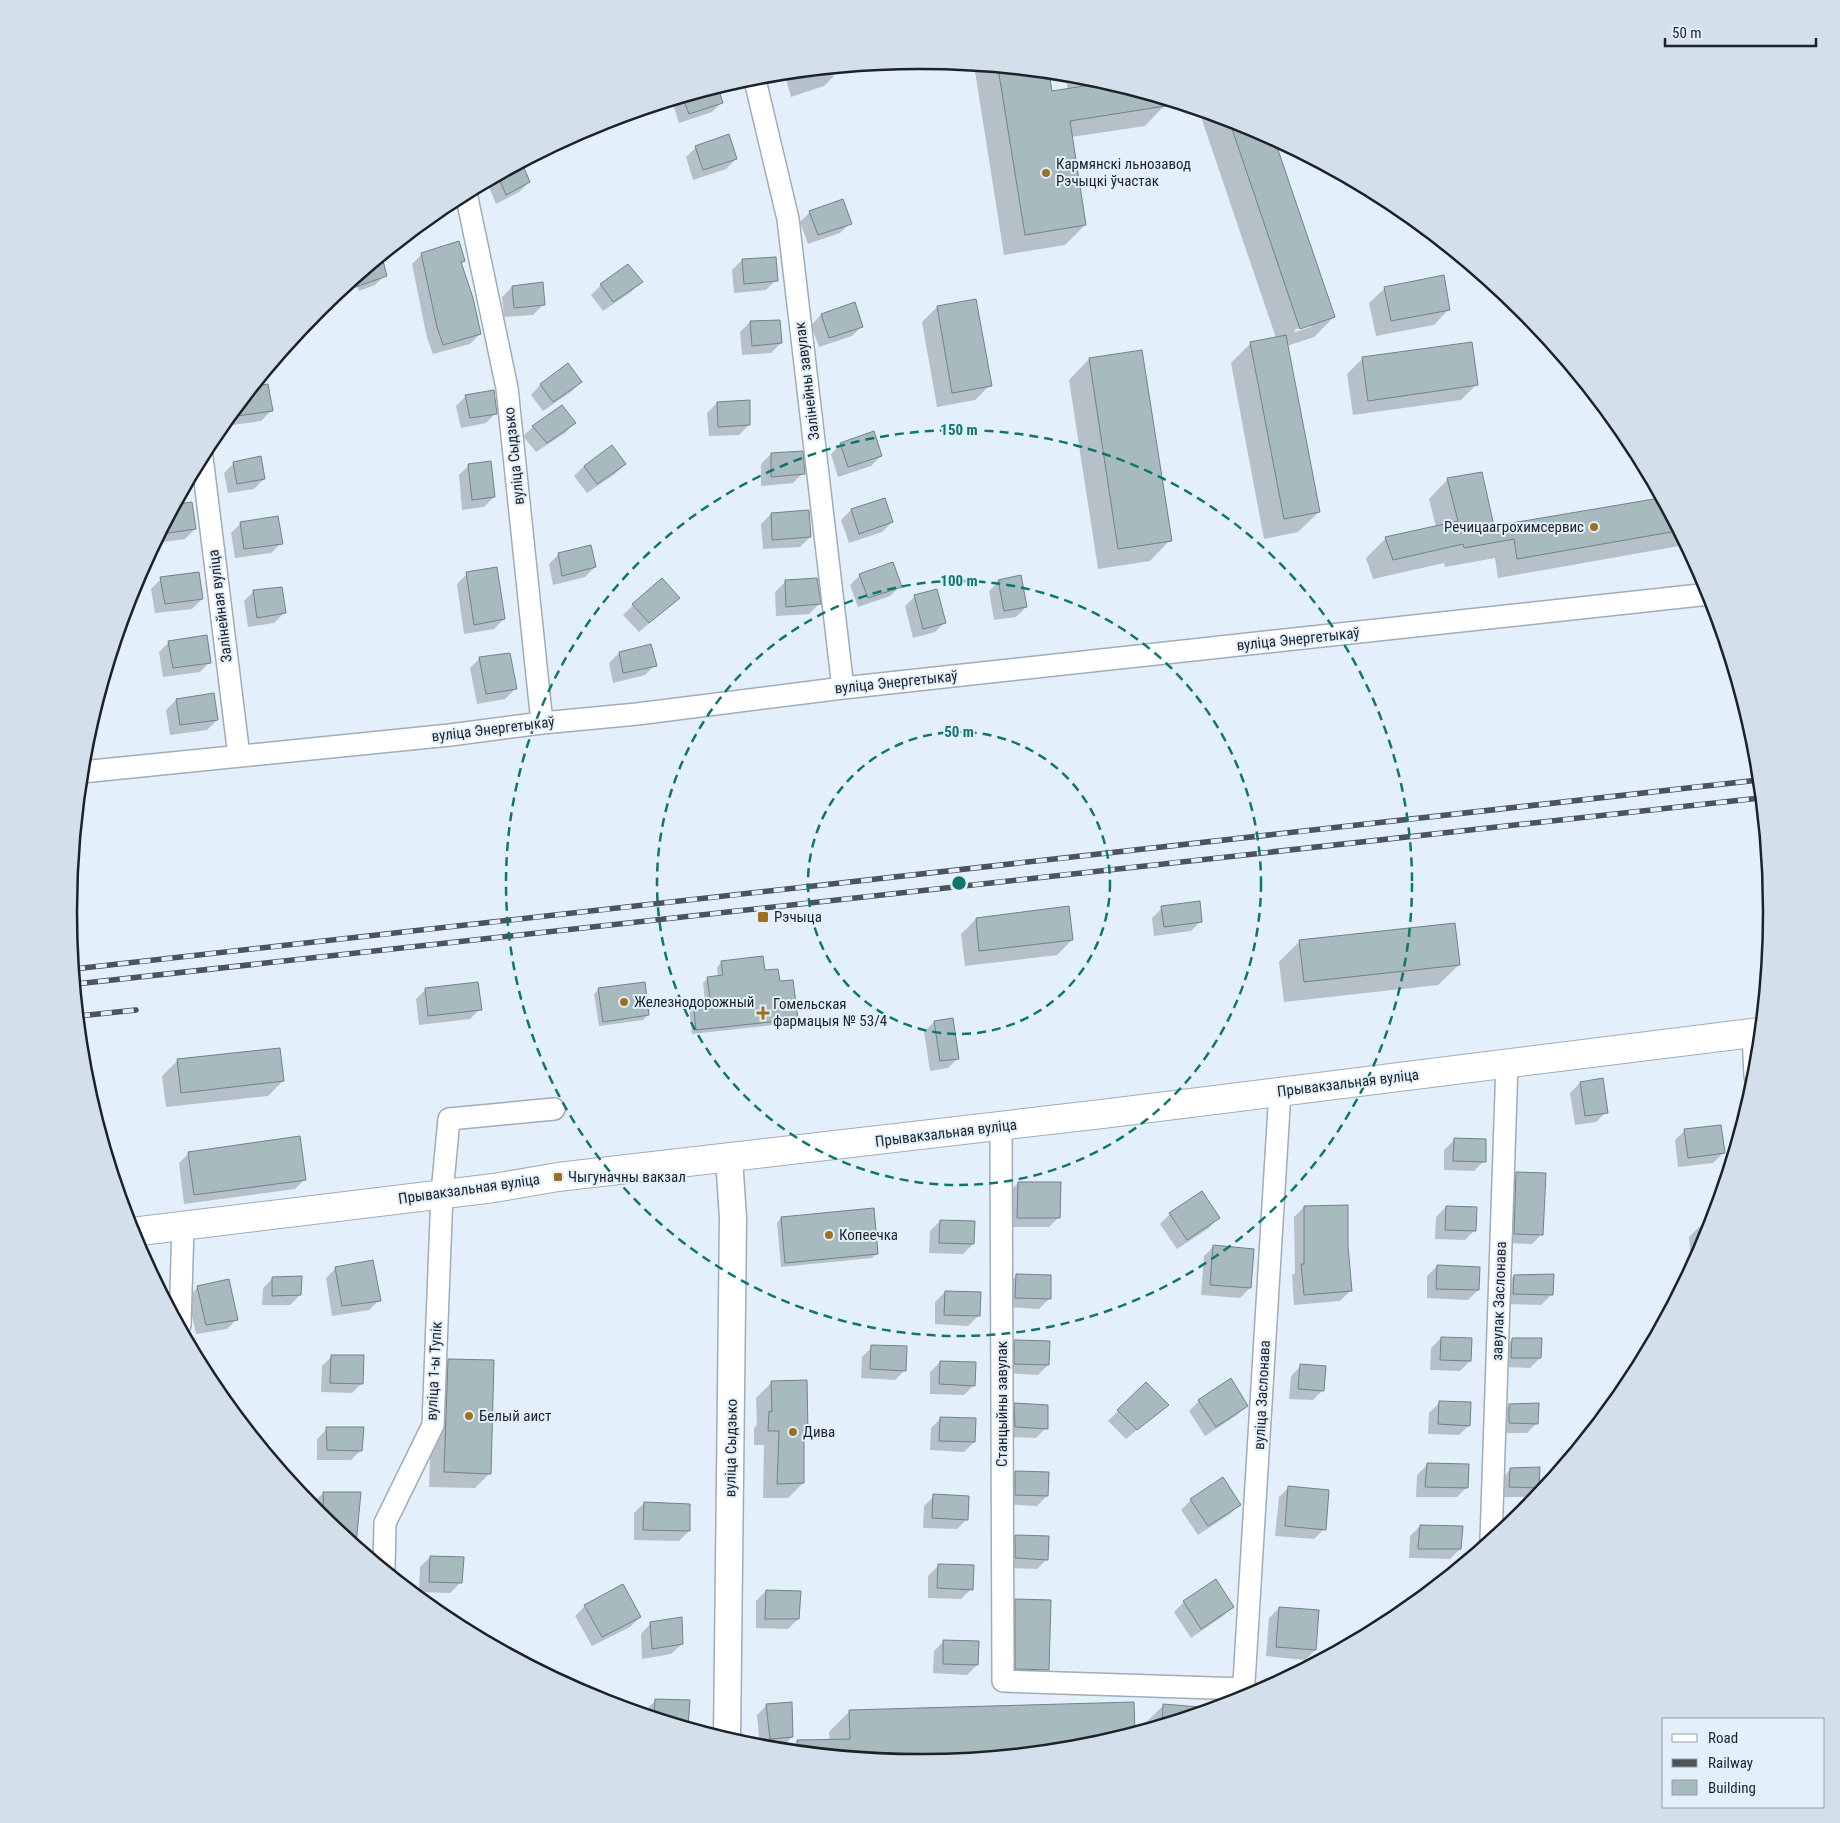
<svg xmlns="http://www.w3.org/2000/svg" width="1840" height="1823" viewBox="0 0 1840 1823" font-family="'Roboto Condensed',sans-serif">
<rect width="100%" height="100%" fill="#e3f0fc"/>
<path fill="#0003" fill-rule="evenodd" d="M974 65 1047 73 1050 92 1068 90 1065 74 1086 76 1165 100V105L1145 126 1071 137 1085 225 1065 245 1004 255Z
M831 69 834 76 824 86 791 97 784 73Z
M717 88 722 102 712 112 679 123 672 101Z
M1199 111 1246 125 1274 140 1334 317 1314 337 1287 346 1319 512 1298 532 1264 539 1231 363 1251 343 1276 338ZM1311 324V327L1295 332 1294 330Z
M696 147 736 159 726 169 693 180 686 157Z
M521 164 529 182 519 192 496 204 487 182Z
M810 212 850 223 840 233 808 244 800 222Z
M422 254 464 261 460 265 480 334 470 344 433 354 427 338 412 264Z
M381 258 385 275 375 285 359 291 354 280Z
M742 260 776 280 766 290 734 293 732 270Z
M628 265 641 282 631 292 603 311 591 295 601 285Z
M512 287 543 305 533 315 504 317 502 297Z
M1385 288 1449 309 1434 325 1376 336 1369 303Z
M854 304 862 326 852 336 819 347 811 325 821 315Z
M937 307 990 385 975 400 937 407 922 322Z
M750 322 781 343 771 353 742 355 740 332Z
M1470 344 1476 385 1461 400 1353 415 1347 374 1362 359Z
M1089 359 1170 540 1150 561 1098 569 1069 380Z
M581 382 571 392 543 411 531 395 540 385Z
M254 387 271 411 261 421 225 426 224 423Z
M466 396 496 413 486 423 461 428 456 406Z
M717 403 749 425 739 435 709 436 707 413Z
M574 423 565 433 536 452 523 436 533 427Z
M841 444 881 456 871 466 838 477 831 454Z
M771 454 803 473 793 483 761 486V464Z
M234 463 264 479 254 489 228 493 224 473Z
M625 464 615 474 587 493 574 476 584 466Z
M469 465 494 497 484 507 462 510 459 475Z
M1448 479 1493 528 1660 499 1685 545 1498 578 1495 558 1445 567 1444 563 1373 579 1366 558 1386 538 1436 527 1429 499Z
M884 499 892 522 882 532 849 543 841 520 851 510Z
M191 503 195 529 185 539 156 543 176 505Z
M771 514 810 537 800 547 763 549 761 524Z
M241 523 281 543 271 553 235 558 231 533Z
M559 554 595 567 585 577 553 585 549 564Z
M467 574 504 619 494 629 464 634 457 584Z
M860 575 900 586 890 596 858 607 850 585Z
M161 579 202 599 192 609 155 613 151 589Z
M999 581 1026 607 1016 617 994 620 989 591Z
M785 582 819 604 809 614 776 616 775 592Z
M254 591 284 613 274 623 248 627 244 601Z
M915 596 945 622 935 632 913 638 905 606Z
M679 598 639 632 623 615 633 605Z
M169 642 210 662 200 672 163 677 159 652Z
M619 653 655 665 645 675 613 683 609 663Z
M480 658 515 689 505 699 477 704 470 668Z
M213 694 217 720 207 730 170 735 166 710 176 700Z
M1162 908 1201 921 1191 931 1154 936 1152 918Z
M976 919 1072 940 1057 955 965 966 961 934Z
M1300 941 1459 965 1438 985 1284 1002 1279 962Z
M722 962 764 972 779 983 796 1018 792 1023 692 1034 689 1007 694 1003 705 1001 703 983 708 978 718 977 717 967Z
M426 989 480 1009 470 1019 419 1025 416 999Z
M599 989 648 1015 643 1020 599 1026 594 994Z
M934 1022 958 1058 948 1068 930 1071 924 1032Z
M178 1060 283 1081 268 1096 166 1107 162 1076Z
M1580 1083 1606 1112 1596 1122 1575 1125 1570 1093Z
M1685 1130 1723 1153 1713 1163 1678 1167 1675 1140Z
M1454 1140 1484 1161 1474 1171 1444 1170V1150Z
M189 1153 305 1179 295 1189 184 1204 179 1163Z
M1517 1173 1542 1234 1532 1244 1504 1243 1507 1183Z
M1018 1183 1059 1217 1049 1227H1007L1008 1193Z
M1304 1207 1347 1246 1350 1291 1340 1301 1294 1305 1292 1275 1295 1273 1294 1217Z
M1446 1207 1475 1230 1465 1240 1435 1239 1436 1217Z
M1170 1214 1218 1218 1209 1228 1177 1249 1160 1224Z
M781 1218 877 1254 872 1258 781 1267 777 1223Z
M940 1221 973 1244 963 1254 929 1253 930 1231Z
M1710 1226 1707 1238 1691 1266 1689 1237 1699 1227Z
M1214 1246 1253 1250 1250 1288 1240 1298 1201 1295 1204 1256Z
M1437 1266 1478 1290 1468 1300 1427 1298V1276Z
M336 1268 379 1300 369 1310 332 1316 326 1278Z
M1016 1276 1049 1299 1039 1309 1006 1307V1286Z
M1514 1276 1551 1295 1541 1305 1503 1304 1504 1286Z
M273 1278 300 1295 290 1305H262L263 1288Z
M198 1287 237 1319 227 1329 196 1334 188 1297Z
M945 1292 978 1316 968 1326 935 1324V1302Z
M1441 1338 1470 1361 1460 1371 1430 1370 1431 1348Z
M1513 1339 1540 1358 1530 1368 1502 1367V1349Z
M1015 1341 1048 1365 1038 1375 1005 1373V1351Z
M872 1347 905 1370 895 1380 861 1378 862 1357Z
M332 1356 362 1383 352 1393 321 1392 322 1366Z
M449 1360 490 1473 475 1488 429 1487 433 1375Z
M940 1362 974 1385 964 1395 930 1394V1372Z
M1301 1366 1323 1390 1313 1400 1289 1399 1291 1376Z
M1230 1380 1247 1405 1237 1415 1205 1436 1189 1411 1199 1401Z
M771 1383 807 1433 802 1437 803 1483 788 1498H763L764 1445H754V1428L757 1425 756 1398Z
M1146 1384 1167 1405 1126 1439 1108 1421Z
M1439 1403 1469 1425 1459 1435 1428 1434 1429 1413Z
M1015 1405 1046 1428 1036 1438 1005 1437V1415Z
M1510 1405 1537 1423 1527 1433H1499L1500 1415Z
M941 1418 974 1442 964 1452 930 1450 931 1428Z
M327 1429 361 1450 351 1460H317V1439Z
M1427 1465 1467 1487 1457 1497H1416L1417 1475Z
M1511 1469 1538 1487 1528 1497H1500L1501 1479Z
M1015 1472 1047 1496 1037 1506 1005 1504V1482Z
M1289 1487 1324 1529 1314 1539 1275 1536 1279 1497Z
M323 1493 355 1544 314 1508 313 1503Z
M934 1496 967 1519 957 1529 923 1528 924 1506Z
M1191 1500 1240 1504 1230 1514 1198 1535 1181 1510Z
M644 1503 689 1531 679 1541 634 1540V1513Z
M1420 1526 1460 1549 1450 1559 1409 1558 1410 1536Z
M1015 1536 1047 1559 1037 1569 1006 1568 1005 1546Z
M430 1557 461 1582 450 1593 419 1592 420 1567Z
M938 1566 971 1589 961 1599 928 1598V1576Z
M766 1591 798 1619 788 1629 756 1628V1601Z
M1016 1600 1048 1670 1038 1680 1006 1678V1610Z
M1184 1602 1233 1606 1223 1616 1191 1638 1174 1612Z
M585 1606 640 1617 630 1627 592 1646 575 1616Z
M1279 1608 1315 1650 1305 1660 1266 1656 1269 1618Z
M651 1623 682 1644 671 1654 642 1659 641 1634Z
M944 1641 977 1665 967 1675 933 1673 934 1651Z
M655 1701 687 1726 645 1714V1711Z
M767 1705 792 1737 782 1747H760L757 1715Z
M1164 1705 1211 1709 1143 1729V1725Z
M850 1711 1086 1747 920 1763 807 1752 830 1741 829 1732Z"/>
<path fill="#a7babe" stroke="#718386" d="M998 68 1049 73 1052 91 1090 85 1089 77 1178 104 1070 121 1086 225 1025 235Z
M718 87 723 103 689 114 683 98Z
M1229 120 1246 125 1275 141 1335 317 1300 329Z
M729 134 737 159 703 170 695 146Z
M522 163 530 182 506 195 498 176Z
M843 199 852 224 818 235 809 211Z
M459 241 465 261 461 262 473 298 481 334 443 345 437 327 421 253Z
M382 257 387 276 344 291 343 289Z
M776 257 778 281 744 284 742 259Z
M628 264 643 282 613 302 600 284Z
M1444 275 1450 310 1391 321 1384 287Z
M543 282 545 305 514 308 512 286Z
M976 299 992 386 952 393 937 306Z
M855 302 863 327 829 338 821 314Z
M780 320 782 343 752 346 750 321Z
M1286 335 1320 512 1284 519 1250 342Z
M1472 342 1478 385 1368 401 1362 357Z
M1142 350 1172 541 1118 549 1089 358Z
M568 363 582 382 553 402 540 384Z
M268 384 273 411 230 417 255 386Z
M494 390 497 414 470 418 465 395Z
M750 400V425L718 427 717 402Z
M562 405 576 423 547 443 532 426Z
M874 431 882 456 848 467 840 443Z
M612 445 626 464 597 484 584 466Z
M803 451 805 474 771 477V453Z
M261 456 265 479 237 484 233 462Z
M491 461 495 497 472 500 468 464Z
M1482 472 1494 526 1660 498 1677 531 1517 559 1514 539 1464 548 1463 544 1393 560 1385 537 1458 521 1447 478Z
M885 498 893 522 859 534 851 509Z
M192 502 196 529 161 534 177 504Z
M809 510 811 537 772 540 771 513Z
M278 516 283 544 244 549 240 522Z
M591 545 596 567 562 576 558 553Z
M893 562 902 587 868 598 859 574Z
M497 567 505 619 474 625 466 572Z
M199 572 203 599 165 604 160 577Z
M1021 575 1027 607 1004 611 998 580Z
M662 578 680 598 649 623 632 604Z
M817 578 821 604 786 607 785 580Z
M282 587 286 613 257 618 253 590Z
M937 589 946 623 923 629 914 595Z
M207 635 211 663 173 668 168 641Z
M651 644 657 666 623 673 619 652Z
M510 653 517 689 486 694 479 657Z
M214 693 218 720 180 725 176 699Z
M1200 901 1202 922 1164 927 1161 906Z
M1069 906 1073 940 979 951 976 918Z
M1455 923 1460 965 1304 982 1299 940Z
M763 956 765 970 778 969 780 981 793 980 798 1019 696 1030 693 1001 710 999 707 977 723 975 721 961Z
M478 982 482 1010 428 1016 425 988Z
M645 982 649 1015 603 1022 598 988Z
M953 1018 959 1059 940 1061 934 1021Z
M280 1048 284 1081 181 1093 177 1059Z
M1603 1078 1608 1113 1585 1116 1580 1082Z
M1721 1125 1725 1153 1688 1158 1684 1129Z
M300 1136 306 1180 194 1195 188 1152Z
M1454 1138 1486 1139V1162L1453 1161Z
M1516 1172 1546 1173 1543 1235 1514 1234Z
M1018 1182H1061L1060 1218H1017Z
M1202 1191 1220 1218 1187 1240 1169 1213Z
M1348 1205V1246L1352 1291 1304 1295 1301 1264H1304V1206Z
M1446 1206 1477 1207 1476 1231 1445 1230Z
M874 1208 878 1254 785 1263 781 1217Z
M940 1220 975 1221 974 1244 939 1243Z
M1213 1245 1254 1249 1251 1288 1210 1285Z
M373 1260 381 1301 342 1306 335 1267Z
M1437 1265 1480 1267 1479 1290 1436 1289Z
M1016 1274 1051 1275V1299L1015 1298Z
M1554 1274 1553 1295 1513 1294 1514 1275Z
M302 1276 301 1295 272 1296V1277Z
M229 1279 238 1320 206 1325 197 1286Z
M945 1291 981 1292 980 1316 944 1315Z
M1441 1337 1472 1338 1471 1361 1440 1360Z
M1512 1338H1542L1541 1358H1511Z
M1014 1340 1050 1341 1049 1365 1014 1364Z
M871 1345 907 1346 906 1371 870 1369Z
M331 1355H364L363 1384 330 1383Z
M448 1359 494 1360 491 1474 444 1472Z
M940 1361 976 1362 975 1386 939 1384Z
M1300 1364 1326 1366 1324 1391 1298 1389Z
M1231 1378 1248 1406 1216 1427 1198 1400Z
M807 1380 808 1433H804V1483L777 1484 779 1431H768L769 1411 772 1412 771 1381Z
M1146 1382 1169 1405 1137 1430 1117 1410Z
M1439 1401 1471 1402 1470 1426 1438 1424Z
M1014 1403 1048 1405V1429L1015 1427Z
M1539 1403 1538 1424 1509 1423V1404Z
M940 1417 976 1418 975 1442 939 1441Z
M326 1427H364L362 1451 327 1450Z
M1427 1463 1469 1464 1468 1488 1425 1487Z
M1540 1467 1539 1488 1509 1487 1510 1468Z
M1015 1471 1049 1472 1048 1496 1015 1495Z
M1223 1477 1241 1505 1208 1526 1190 1499Z
M1288 1486 1329 1490 1326 1530 1285 1526Z
M323 1492H361L356 1545 324 1519Z
M933 1494 969 1496 968 1520 932 1518Z
M644 1502 690 1504V1531L643 1530Z
M1420 1525 1463 1526 1461 1549H1418Z
M1015 1535 1049 1536 1048 1560 1015 1558Z
M430 1556 464 1557 462 1583 429 1582Z
M938 1564 974 1565 973 1590 937 1588Z
M1216 1579 1234 1607 1201 1629 1183 1601Z
M623 1584 641 1617 602 1637 584 1605Z
M766 1590 801 1591 799 1619H765Z
M1015 1599 1051 1600 1049 1670 1015 1669Z
M1279 1607 1319 1610 1316 1650 1276 1647Z
M682 1617 683 1644 652 1649 650 1622Z
M943 1640 979 1641 978 1665 943 1664Z
M655 1699 690 1700 688 1727 654 1716Z
M792 1702 793 1737 770 1739 766 1704Z
M1134 1702 1135 1732 1086 1747 964 1759 895 1761 797 1751V1740L850 1739 849 1710Z
M1163 1704 1212 1708V1709L1162 1724Z"/>
<g fill="none" stroke-linecap="round" stroke-linejoin="round">
<g stroke="#a0acb7" stroke-width="24">
<path id="minor" d="M754 76 788 219 843 688
M466 193 507 388 542 723
M202 457 239 756
M82 772 450 735 542 723 637 714 843 688 1709 594
M1753 1033 1755 1076
M1001 1126 1003 1681 1244 1689
M180 1325 183 1226
M1491 1540 1507 1063
M384 1568 385 1523 433 1425 442 1193 449 1119 554 1109
M1243 1699 1280 1091"/>
</g>
<g stroke="#a0acb7" stroke-width="29">
<path id="tertiary" d="M727 1739 733 1218 729 1158"/>
</g>
<g stroke="#a0acb7" stroke-width="30">
<path id="secondary" d="M132 1232 494 1188 558 1177 1102 1114 1760 1032"/>
</g>
<use href="#minor" stroke="#fff" stroke-width="21"/>
<use href="#tertiary" stroke="#fff" stroke-width="26"/>
<use href="#secondary" stroke="#fff" stroke-width="28"/>
<g stroke="#4c5359" stroke-width="5.5">
<path id="rail" d="M74 969 1759 780
M76 984 1760 798
M79 1016 136 1010"/>
</g>
<use href="#rail" stroke="#e3f0fc" stroke-width="4" stroke-dasharray="11" stroke-linecap="butt"/>
</g>
<g fill="none" stroke="#0f766e" stroke-width="2.5" stroke-dasharray="9 6">
<circle cx="959" cy="883" r="151"/>
<circle cx="959" cy="883" r="302"/>
<circle cx="959" cy="883" r="453"/>
</g>
<g fill="#9c7120" stroke="#e3f0fc" stroke-width="2">
<circle cx="1046" cy="173" r="5"/>
<circle cx="1594" cy="527" r="5"/>
<rect x="757" y="911" width="12" height="12" rx="2.5"/>
<circle cx="624" cy="1002" r="5"/>
<path d="M760.5 1005.5h5v5h5v5h-5v5h-5v-5h-5v-5h5z"/>
<rect x="553" y="1172" width="10" height="10" rx="2.5"/>
<circle cx="829" cy="1235" r="5"/>
<circle cx="469" cy="1416" r="5"/>
<circle cx="793" cy="1432" r="5"/>
</g>
<g text-anchor="middle" dominant-baseline="central" stroke-width="4" stroke-linejoin="round" paint-order="stroke">
<g font-size="15" fill="#1d2226" stroke="#e3f0fc" text-anchor="start">
<text x="1056" y="164">Кармянскі льнозавод<tspan x="1056" dy="17">Рэчыцкі ўчастак</tspan></text>
<text x="1584" y="527" text-anchor="end">Речицаагрохимсервис</text>
<text x="774" y="917">Рэчыца</text>
<text x="634" y="1002">Железнодорожный</text>
<text x="773" y="1004">Гомельская<tspan x="773" dy="17">фармацыя № 53/4</tspan></text>
<text x="568" y="1177">Чыгуначны вакзал</text>
<text x="839" y="1235">Копеечка</text>
<text x="479" y="1416">Белый аист</text>
<text x="803" y="1432">Дива</text>
</g>
<g font-size="15" fill="#1d2226" stroke="#e3f0fc">
<text transform="translate(807 381) rotate(-97)">Залінейны завулак</text>
<text transform="translate(514 456) rotate(-96)">вуліца Сыдзько</text>
<text transform="translate(220 606) rotate(-97)">Залінейная вуліца</text>
<text transform="translate(1298 639) rotate(-6)">вуліца Энергетыкаў</text>
<text transform="translate(896 682) rotate(-6)">вуліца Энергетыкаў</text>
<text transform="translate(493 729) rotate(-7)">вуліца Энергетыкаў</text>
<text transform="translate(1348 1083) rotate(-7)">Прывакзальная вуліца</text>
<text transform="translate(946 1133) rotate(-7)">Прывакзальная вуліца</text>
<text transform="translate(469 1189) rotate(-8)">Прывакзальная вуліца</text>
<text transform="translate(1499 1301) rotate(-88)">завулак Заслонава</text>
<text transform="translate(434 1371) rotate(-87)">вуліца 1-ы Тупік</text>
<text transform="translate(1262 1395) rotate(-87)">вуліца Заслонава</text>
<text transform="translate(1002 1404) rotate(-90)">Станцыйны завулак</text>
<text transform="translate(731 1448) rotate(-89)">вуліца Сыдзько</text>
</g>
</g>
<path d="M0 0H1840V1823H0ZM919 69H921A842 842 0 0 1 1763 911V912A842 842 0 0 1 921 1754H919A842 842 0 0 1 77 912V911A842 842 0 0 1 919 69Z" fill="#d3e0eb" fill-rule="evenodd"/>
<path fill="none" stroke="#1d2226" stroke-width="2.5" d="M919 69H921A842 842 0 0 1 1763 911V912A842 842 0 0 1 921 1754H919A842 842 0 0 1 77 912V911A842 842 0 0 1 919 69Z"/>
<circle cx="959" cy="883" r="8" fill="#0f766e" stroke="#e3f0fc" stroke-width="2.5"/>
<g font-size="15" text-anchor="middle" font-weight="bold" fill="#0f766e" stroke="#e3f0fc" stroke-width="4" stroke-linejoin="round" paint-order="stroke">
<text x="959" y="435">150 m</text>
<text x="959" y="586">100 m</text>
<text x="959" y="737">50 m</text>
</g>
<rect x="1662" y="1718" width="162" height="90" fill="#e3f0fc" stroke="#949ea6"/>
<rect x="1672" y="1734" width="25" height="8" fill="#ffffff" stroke="#949ea6"/>
<text x="1708" y="1743" font-size="15" fill="#1d2226">Road</text>
<rect x="1672" y="1759" width="25" height="8" fill="#4c5359" stroke="#949ea6"/>
<text x="1708" y="1768" font-size="15" fill="#1d2226">Railway</text>
<rect x="1672" y="1780" width="25" height="15" fill="#a7babe" stroke="#949ea6"/>
<text x="1708" y="1793" font-size="15" fill="#1d2226">Building</text>
<path d="M1665 38v8h151v-8" fill="none" stroke="#1d2226" stroke-width="2.5"/>
<text x="1672" y="38" font-size="15" fill="#1d2226" stroke="#e3f0fc" stroke-width="4" paint-order="stroke">50 m</text>
</svg>
